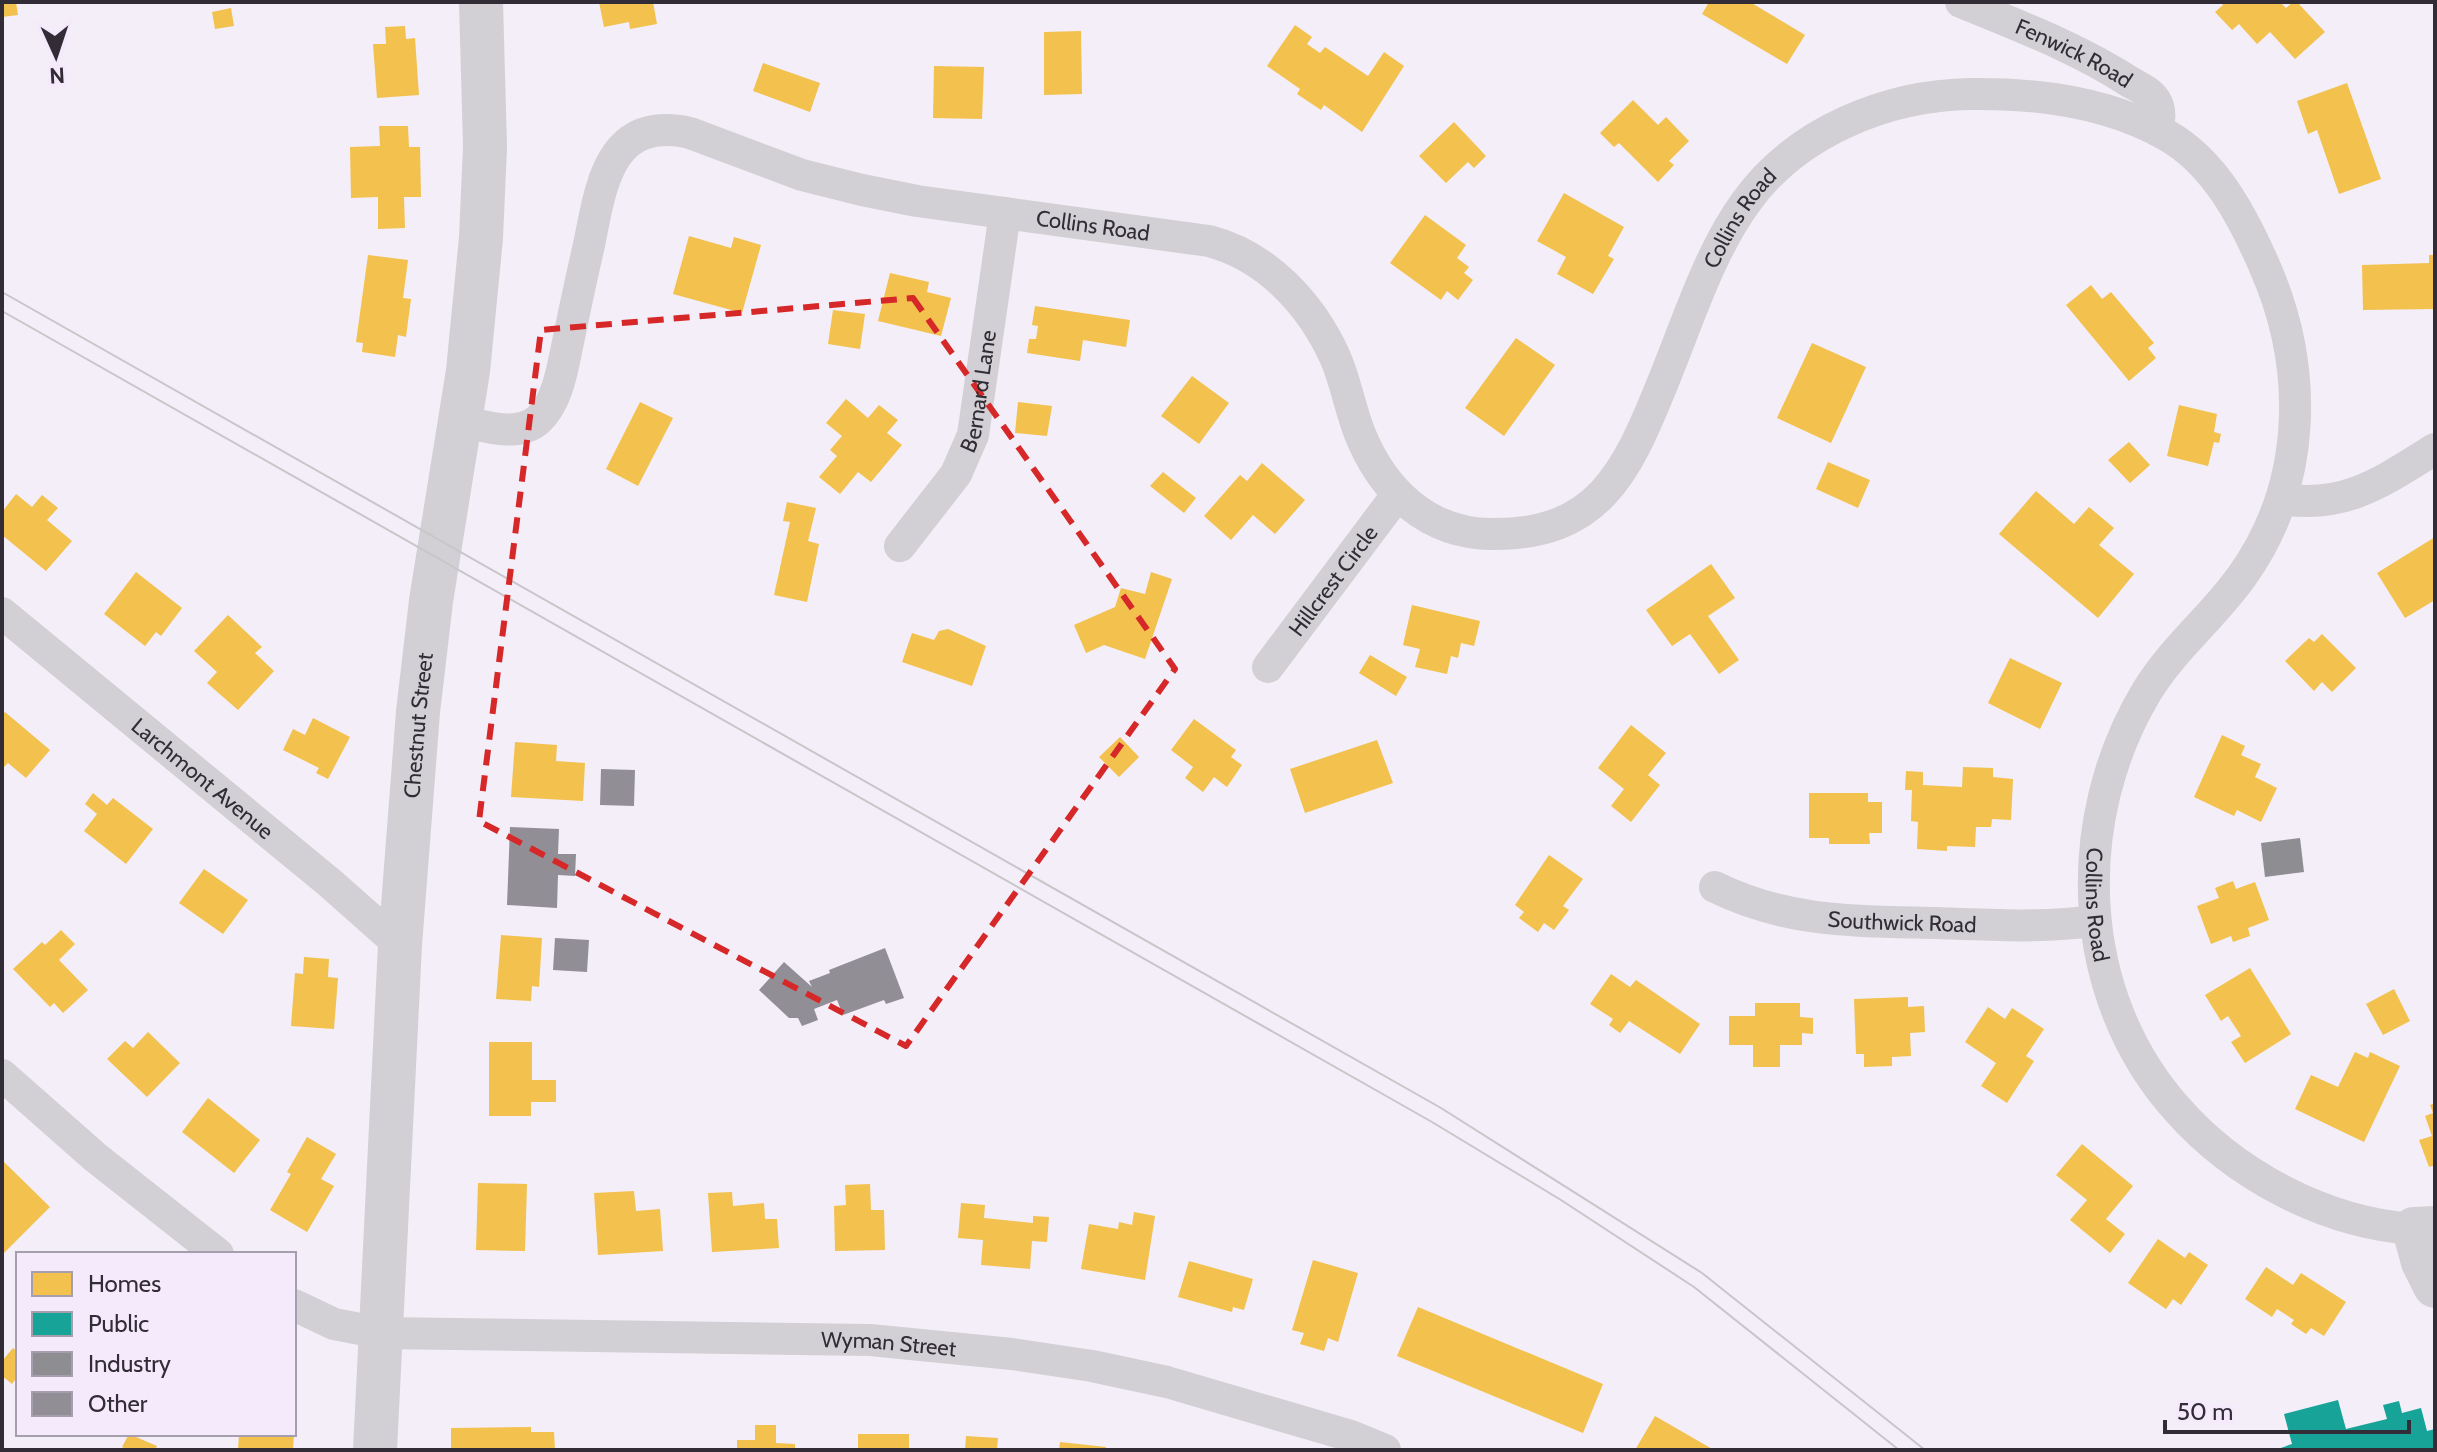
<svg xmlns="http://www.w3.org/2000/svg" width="2437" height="1452" viewBox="0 0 2437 1452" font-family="Cabin,sans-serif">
<rect width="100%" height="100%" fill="#f3eef8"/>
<path fill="#f2c14e" d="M2 2H16L18 15 2 17Z
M599 2H653L657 24 630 29 629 22 604 27Z
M1709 2H1750L1805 35 1787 64 1702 14Z
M2220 2H2280L2286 8 2293 2H2297L2325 32 2295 59 2270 32 2257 44 2239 24 2232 30 2215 12 2223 5Z
M231 8 234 26 215 29 212 12Z
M1295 25 1312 37 1307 44 1320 53 1325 47 1368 76 1384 52 1404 66 1362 132 1324 105 1321 110 1297 94 1300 89 1267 66Z
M405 26 406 39 415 38 419 95 377 98 373 44H386L385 27Z
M1081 31 1082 94 1044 95V32Z
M763 63 820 83 810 112 753 91Z
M934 66 984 67 982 119 933 118Z
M2347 83 2381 179 2339 194 2317 130 2308 134 2297 101Z
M1633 100 1658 125 1666 117 1689 141 1669 161 1674 165 1658 182 1619 143 1614 147 1600 133Z
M1454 122 1486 156 1474 168 1468 162 1446 183 1419 156Z
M379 126H408L409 147H420L421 197H404L405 228 378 229V197L351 198 350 147 380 146Z
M1564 193 1624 227 1608 256 1614 259 1593 294 1557 274 1566 257 1537 241Z
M1425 215 1466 245 1457 258 1469 267 1464 273 1473 280 1458 300 1447 291 1441 300 1390 263Z
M689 236 731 248 734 237 761 245 742 313 673 294Z
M368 255 408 260 403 298 411 299 406 337 398 335 395 357 362 352 363 343 356 342Z
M2429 255H2435V309L2363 310 2362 265 2429 263Z
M890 273 929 282 927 292 951 298 941 336 878 321Z
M2091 285 2102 299 2111 292 2154 343 2148 348 2156 358 2129 381 2066 305Z
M1035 306 1130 320 1126 347 1083 340 1080 361 1027 353 1029 339H1036L1038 326 1032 325Z
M833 310 865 314 860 349 828 344Z
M1516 338 1555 365 1504 436 1465 408Z
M1812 343 1866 367 1831 443 1777 418Z
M1192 376 1229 403 1199 444 1161 416Z
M846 399 868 418 879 405 898 420 887 433 902 445 871 482 858 472 840 494 819 477 837 456 830 450 842 436 826 423Z
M640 402 673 418 638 486 606 469Z
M1018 402 1052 406 1047 436 1015 433Z
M2179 405 2217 414 2214 432 2221 434 2219 443 2214 442 2208 466 2167 456Z
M2129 442 2150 465 2130 483 2108 460Z
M1828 462 1870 480 1858 508 1816 489Z
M1262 463 1305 500 1275 534 1253 515 1231 540 1204 516 1240 475 1247 481Z
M1163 472 1196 498 1184 513 1150 486Z
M2036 491 2074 524 2089 507 2114 528 2099 545 2134 574 2098 618 1999 534Z
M16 494 32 507 42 495 58 508 47 520 72 541 46 571 2 535V512Z
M787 502 816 508 808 541 819 544 807 602 774 595 790 522 783 521Z
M2435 537V600L2405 618 2377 573Z
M1711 564 1735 598 1708 616 1739 660 1719 674 1690 634 1672 646 1646 610Z
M136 572 182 608 161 636 156 632 145 646 104 614Z
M1151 572 1172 579 1145 659 1104 645 1086 653 1074 625 1115 607 1121 588 1145 594Z
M1412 605 1480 621 1474 646 1461 643 1458 658 1451 656 1447 674 1415 667 1420 649 1403 645Z
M228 615 262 647 255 653 274 671 238 710 207 683 217 672 194 651Z
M948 629 986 646 972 686 902 662 912 633 934 640 939 631Z
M2322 634 2356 668 2332 692 2322 682 2314 691 2285 661 2309 638 2314 642Z
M1370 655 1407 677 1396 696 1359 673Z
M2010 658 2062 683 2040 729 1988 703Z
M5 712 50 750 26 778 8 763 2 769V715Z
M313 718 350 737 328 779 316 773 319 768 283 750 293 729 305 735Z
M1194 719 1236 750 1231 757 1242 765 1227 787 1214 777 1203 792 1185 778 1193 767 1171 750Z
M1631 725 1666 753 1648 775 1660 785 1631 822 1611 806 1624 789 1598 768Z
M2222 735 2245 746 2241 755 2261 764 2255 777 2277 788 2261 822 2237 810 2234 816 2194 797Z
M1120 737 1139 757 1119 777 1099 757Z
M1377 740 1393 783 1305 813 1290 769Z
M515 742 557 745 556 761 585 763 583 801 511 797Z
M1963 767 1993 768V777L2013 779 2011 820 1992 819 1991 827H1976L1975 847 1947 846V851L1917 849 1918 822 1911 821 1912 790H1905L1906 771 1923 772V785L1962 787Z
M93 793 107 805 113 798 153 829 126 864 84 831 97 814 85 804Z
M1809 793H1868V802H1882V833H1869L1870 844H1829V838H1809Z
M1549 855 1583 879 1563 906 1569 910 1554 930 1544 923 1538 932 1519 918 1524 912 1515 905Z
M204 869 248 900 223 934 179 903Z
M2233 881 2236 889 2255 882 2269 920 2248 928 2250 936 2233 942 2231 936 2211 944 2197 906 2219 898 2215 888Z
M61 930 75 944 59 960 88 990 63 1013 54 1003 50 1007 13 969 42 942 45 945Z
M501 935 542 938 539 987 532 986 531 1001 496 999Z
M304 957 329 959 328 977 338 978 334 1029 291 1026 295 973 303 974Z
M2250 968 2291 1034 2245 1063 2231 1042 2241 1036 2228 1016 2221 1021 2205 995Z
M1611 974 1630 987 1636 980 1700 1024 1680 1054 1629 1021 1620 1033 1609 1025 1613 1019 1590 1004Z
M2394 989 2410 1021 2383 1035 2366 1004Z
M1908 997V1007L1924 1006 1925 1032 1910 1033 1911 1056 1892 1057V1066L1864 1067V1054H1856L1854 999Z
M1755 1003H1800V1017L1813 1018V1034L1802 1033V1045H1780V1067H1753V1045H1729V1016H1755Z
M1988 1007 2005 1019 2012 1008 2044 1029 2026 1056 2034 1061 2007 1103 1981 1086 1996 1063 1965 1042Z
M148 1032 180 1063 147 1097 107 1059 125 1041 133 1048Z
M489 1042H532V1080H556V1102H531V1116H489Z
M2355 1052 2368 1058 2370 1052 2400 1066 2364 1142 2295 1109 2311 1075 2338 1087Z
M208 1098 260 1140 234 1173 182 1132Z
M2435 1103V1165L2429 1167 2419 1140 2432 1136 2425 1116 2433 1113 2430 1105Z
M307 1137 336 1154 321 1179 334 1186 307 1232 270 1210 291 1174 287 1172Z
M2082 1144 2133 1186 2106 1219 2125 1234 2110 1253 2070 1220 2087 1200 2056 1175Z
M2 1160 50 1207 2 1255Z
M478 1183 527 1184 525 1251 476 1250Z
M870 1184 871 1210H884L885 1250 835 1251 834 1206 846 1205 845 1185Z
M634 1191 636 1211 660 1209 663 1251 598 1255 594 1193Z
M732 1192 733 1206 764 1203 765 1219H777L779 1248 712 1252 708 1193Z
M961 1203 985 1205 984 1218 1033 1223V1216L1049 1217 1047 1242 1032 1241 1030 1269 981 1265 983 1240 958 1238Z
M1134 1212 1155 1216 1145 1280 1081 1269 1089 1224 1118 1229 1119 1222 1132 1225Z
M2158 1239 2185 1258 2189 1252 2208 1265 2181 1305 2173 1299 2166 1309 2128 1283Z
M1313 1260 1358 1273 1338 1342 1328 1338 1324 1351 1300 1344 1304 1333 1292 1330Z
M1189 1261 1253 1279 1244 1310 1233 1307 1232 1312 1178 1297Z
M2266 1267 2293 1285 2301 1273 2346 1302 2324 1336 2311 1328 2306 1334 2291 1324 2294 1320 2277 1309 2272 1317 2245 1299Z
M1418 1307 1603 1384 1583 1433 1397 1356Z
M13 1348 18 1352V1376L12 1384 2 1376V1361Z
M1655 1416 1714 1450H1635Z
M755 1425H776V1443L795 1444V1450H737V1440H755Z
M531 1427V1432H554L555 1450H451V1428Z
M129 1434 157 1446 155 1450H128L122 1447Z
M239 1434H294L293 1450H238Z
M858 1434H909V1450H858Z
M966 1436 998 1438 997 1450H965Z
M1060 1442 1106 1447V1450H1059Z"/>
<path fill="#17a398" d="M2338 1400 2346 1429 2387 1419 2383 1405 2399 1401 2402 1413 2421 1408 2427 1431 2435 1429V1450H2275L2292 1444 2284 1414Z"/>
<path fill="#8d8d92" d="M2300 838 2304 872 2265 877 2261 843Z"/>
<path fill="#928e96" d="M601 769 635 770 634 806 600 805Z
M510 827 559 829 558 854H576L575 876 558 875 557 908 507 905Z
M555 938 589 940 587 972 553 970Z
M885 948 904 998 886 1004 884 1000 843 1015 837 1000 814 1009 818 1020 802 1026 798 1018H789L759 990 784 962 812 987 809 981 830 973 829 970Z"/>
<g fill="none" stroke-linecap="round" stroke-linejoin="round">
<g stroke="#d2d0d4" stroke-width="32">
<path id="s1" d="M1961 2C2019 26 2078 48 2130 82 2139 87 2150 92 2155 100 2161 109 2160 121 2157 130"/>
<path id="s2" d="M461 421C484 426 517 438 538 420 557 403 562 371 567 347 574 313 581 279 589 245 601 185 609 115 690 133L802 175 862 190 917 201 1209 241C1267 256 1311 304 1335 357 1346 382 1350 409 1360 434 1383 491 1428 534 1492 534 1598 535 1626 473 1661 387 1686 327 1708 254 1746 202 1796 132 1887 95 1971 94 2037 93 2110 103 2168 136 2215 163 2243 217 2264 265 2309 366 2308 484 2242 576 2213 617 2174 647 2147 691 2069 820 2075 995 2177 1109 2235 1175 2325 1223 2414 1229"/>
<path d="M2282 499C2346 509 2383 481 2435 449"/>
<path id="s3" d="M900 546 956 474 973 435 1005 213"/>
<path id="s4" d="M2 613 330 883 400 945"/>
<path id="s5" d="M1268 667 1397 495"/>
<path id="s6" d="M1715 887C1788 923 1856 921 1936 923 1989 925 2041 928 2095 921"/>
<path d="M2 1075 95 1157 218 1254"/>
<path id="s7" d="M294 1305 334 1324 381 1333 870 1340 1012 1354 1092 1366 1167 1382 1351 1436 1385 1450"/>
</g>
<g stroke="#d2d0d4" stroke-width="44">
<path d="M2435 1228 2414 1229 2423 1262 2435 1286"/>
<path id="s8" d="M375 1450 400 945 418 712 431 601 468 371 481 238 485 147 481 2"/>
</g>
<path stroke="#c8c6c8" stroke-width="2" d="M2 292 1441 1108 1702 1273 1925 1450
M2 311 1432 1122 1561 1200 1694 1287 1899 1450"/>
</g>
<path fill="none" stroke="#d62828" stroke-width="6" stroke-dasharray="16 10" stroke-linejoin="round" d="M913 298 1175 669 906 1046 479 821 541 330Z"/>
<g text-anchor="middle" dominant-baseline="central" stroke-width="8" stroke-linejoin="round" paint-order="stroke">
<g font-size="22" fill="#312c35" stroke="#f4eafc">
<text stroke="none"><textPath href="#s1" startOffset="124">Fenwick Road</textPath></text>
<text stroke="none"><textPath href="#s2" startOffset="1838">Collins Road</textPath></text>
<text stroke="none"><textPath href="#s2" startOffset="856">Collins Road</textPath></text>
<text stroke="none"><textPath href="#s3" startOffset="178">Bernard Lane</textPath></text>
<text stroke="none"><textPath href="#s5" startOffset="108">Hillcrest Circle</textPath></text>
<text stroke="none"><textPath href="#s8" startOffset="726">Chestnut Street</textPath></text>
<text stroke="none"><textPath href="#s4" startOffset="260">Larchmont Avenue</textPath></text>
<text stroke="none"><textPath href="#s2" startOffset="3180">Collins Road</textPath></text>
<text stroke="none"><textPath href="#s6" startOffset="192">Southwick Road</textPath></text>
<text stroke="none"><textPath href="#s7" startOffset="600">Wyman Street</textPath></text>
</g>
</g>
<rect width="2437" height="1452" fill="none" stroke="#312c35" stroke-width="8"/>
<rect x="16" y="1252" width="280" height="184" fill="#f4eafc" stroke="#a69eac" stroke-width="2"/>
<rect x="32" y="1272" width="40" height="24" fill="#f2c14e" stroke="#a69eac" stroke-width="2"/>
<text x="88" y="1292" font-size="24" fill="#312c35">Homes</text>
<rect x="32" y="1312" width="40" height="24" fill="#17a398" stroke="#a69eac" stroke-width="2"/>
<text x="88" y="1332" font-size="24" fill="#312c35">Public</text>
<rect x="32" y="1352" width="40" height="24" fill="#8d8d92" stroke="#a69eac" stroke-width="2"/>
<text x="88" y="1372" font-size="24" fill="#312c35">Industry</text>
<rect x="32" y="1392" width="40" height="24" fill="#928e96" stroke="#a69eac" stroke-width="2"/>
<text x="88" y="1412" font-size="24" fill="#312c35">Other</text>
<g transform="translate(56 56) rotate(177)" stroke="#f4eafc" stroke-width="6" paint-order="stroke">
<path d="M0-6L14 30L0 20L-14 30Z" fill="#312c35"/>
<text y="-12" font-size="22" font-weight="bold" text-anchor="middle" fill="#312c35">N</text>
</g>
<path d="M2165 1420v12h244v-12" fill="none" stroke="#312c35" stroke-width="4"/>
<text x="2177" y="1420" font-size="24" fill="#312c35" stroke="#f4eafc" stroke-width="6" paint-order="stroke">50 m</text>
</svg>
